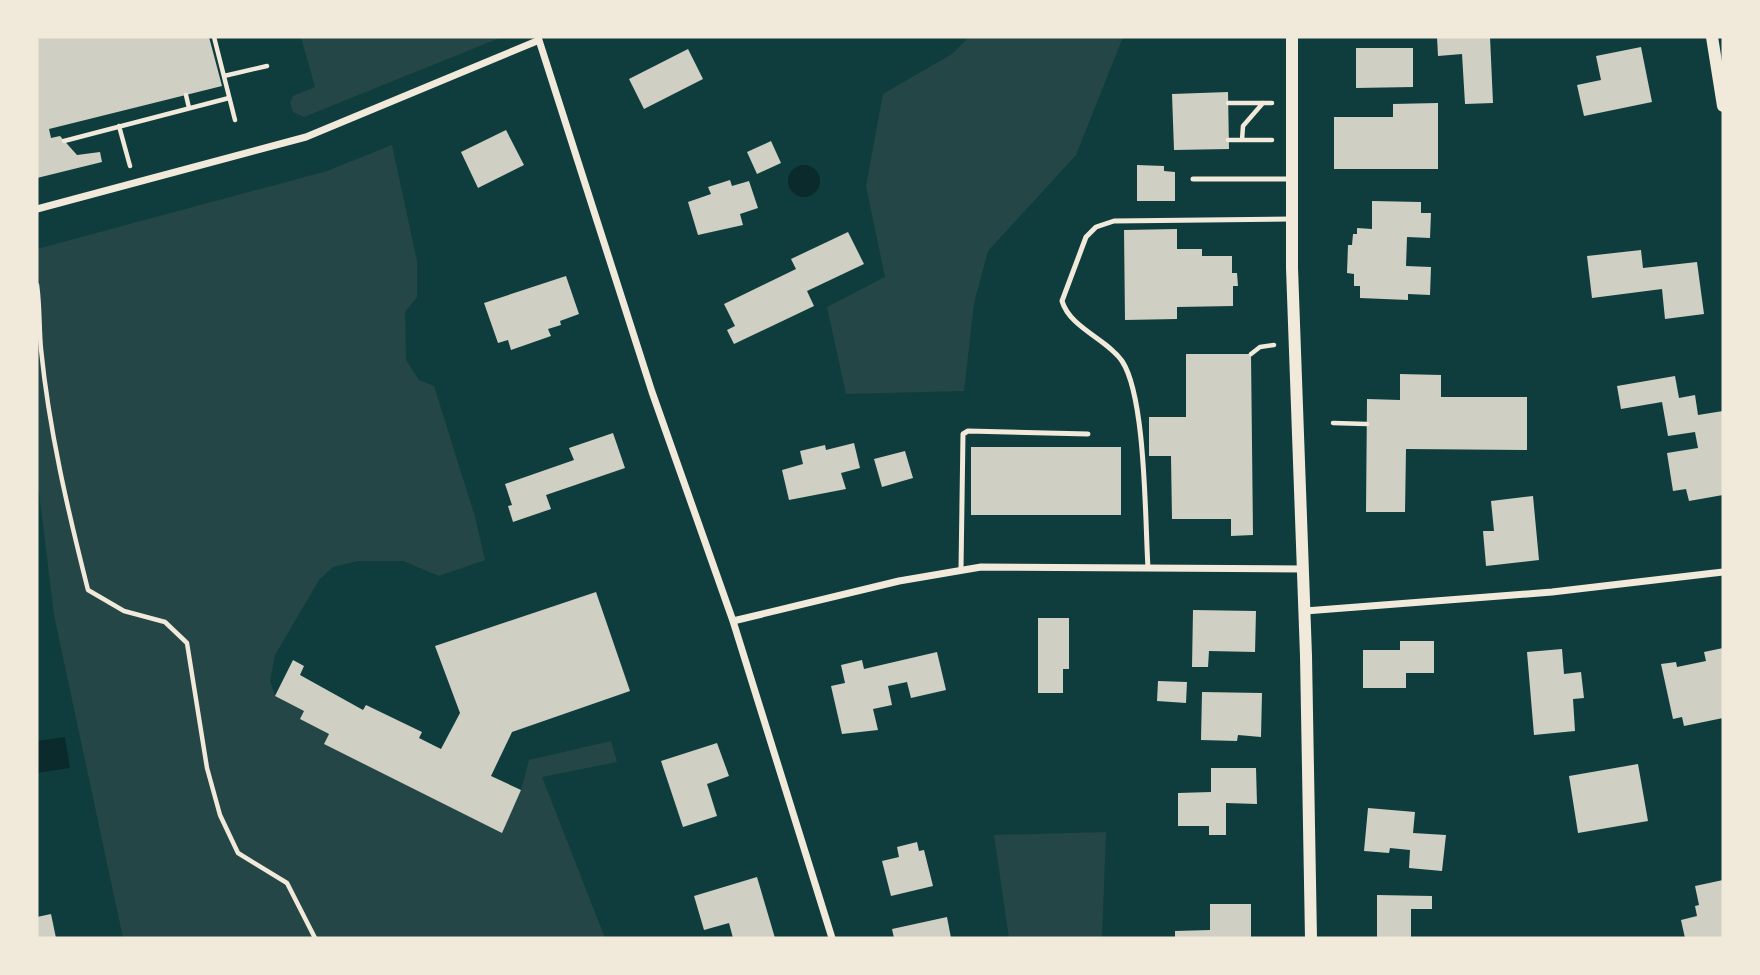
<svg xmlns="http://www.w3.org/2000/svg" width="1760" height="975" viewBox="0 0 1760 975" font-family="'Exo 2',sans-serif">
<rect width="100%" height="100%" fill="#0f3d3e"/>
<path fill="#244646" d="M301 37H502L304 117 293 112 290 103 293 96 315 87Z
M969 37H1123L1076 155 988 251 974 303 964 391 846 394 827 307 885 277 866 186 883 94 952 54Z
M392 145 417 261V297L405 312 406 360 419 380 434 386 475 517 485 560 439 576 403 561H358L333 567 319 580 275 655 270 681 275 696 304 711 300 719 329 734 324 744 502 832 521 790 529 760 611 741 617 762 542 777 605 938H123L54 615 37 476V249L327 171Z
M1106 832 1102 938H1009L994 835Z"/>
<path fill="#0a2a2b" d="M788 181a16 16 0 1 1 32 0a16 16 0 1 1-32 0Z
M65 737 70 768 37 773V741Z"/>
<path fill="#cfcfc3" d="M37 37H209L222 86 49 129 51 138 60 136 77 155 100 152 102 162 37 178Z
M1437 37H1490L1493 103 1465 104 1462 54 1438 56Z
M1641 47 1652 102 1584 116 1577 85 1601 80 1596 56Z
M1356 48H1413V87L1356 88Z
M688 49 703 79 644 109 629 79Z
M1228 92 1229 149 1174 150 1172 94Z
M1438 103V169H1334V117H1393V104Z
M506 130 524 165 478 188 461 152Z
M771 141 781 163 757 174 747 152Z
M1137 165 1164 166V171L1175 172V201H1137Z
M730 180 732 186 749 181 758 208 740 214 743 225 698 235 688 202 711 194 708 187Z
M1372 201 1421 202V213H1431L1430 238 1407 237 1406 266 1431 267 1430 295 1408 294V300L1360 298V286H1354V274L1347 273 1348 245H1352L1353 234H1357V228L1372 229Z
M1177 229V249H1202V256H1232V273H1237L1238 286H1233V306L1177 307V319L1125 320 1124 230Z
M848 232 864 264 807 291 814 306 734 344 727 330 735 326 724 304 796 269 791 259Z
M1641 250 1643 268 1697 262 1704 314 1665 319 1662 289 1592 298 1587 256Z
M566 276 579 314 560 321 561 325 548 329 551 336 511 350 508 340 498 343 484 303Z
M1186 354H1251L1253 535 1231 536V519H1172L1171 456H1149V417H1186Z
M1400 374 1441 375V397H1527V450L1406 449 1405 512H1366L1367 399 1400 400Z
M1675 376 1679 398 1695 395 1698 415 1723 411V495L1689 501 1686 489 1673 491 1667 453 1698 448 1695 432 1668 436 1662 402 1621 409 1617 386Z
M613 433 625 468 546 495 551 509 513 522 508 506 512 505 505 484 574 460 569 448Z
M854 443 860 468 841 473 846 489 789 500 782 470 803 464 800 451 825 445 826 450Z
M971 447H1121V515H971Z
M905 451 913 478 882 487 874 459Z
M1533 496 1539 560 1486 566 1483 531H1494L1491 501Z
M596 592 630 691 512 732 491 776 521 790 502 833 324 744 329 734 300 719 304 711 275 696 293 660 304 666 300 675 363 710 366 705 422 732 419 738 441 749 460 713 435 646Z
M1193 610 1256 611 1255 652 1209 651 1208 667H1192Z
M1038 618H1069V669H1063V693H1038Z
M1400 641H1434V673H1406V688H1363V650H1400Z
M1723 648V718L1684 726 1682 717 1673 719 1661 664 1676 662 1677 667 1706 661 1704 652Z
M1562 649 1564 674 1581 672 1584 698 1573 699 1575 731 1534 735 1527 652Z
M937 652 946 690 911 698 907 682 888 686 892 705 873 709 878 730 842 734 831 686 845 683 841 665 862 660 864 669Z
M1158 681 1187 682 1186 703 1157 701Z
M1202 692 1262 693 1261 737 1238 735 1237 741 1201 740Z
M717 743 729 776 707 784 717 816 683 827 661 761Z
M1638 764 1648 821 1578 833 1569 776Z
M1211 768H1256L1257 804 1226 803V835H1209V826H1178V793L1211 792Z
M1368 808 1415 812 1413 833 1446 835 1442 871 1409 868 1410 850 1390 848 1389 853 1364 851Z
M917 842 919 851 924 850 933 886 891 896 882 861 899 857 897 847Z
M757 877 775 938H733L729 923 704 930 694 896Z
M1723 880V938H1685L1681 920 1697 916 1695 906 1699 905 1695 886Z
M1377 895 1432 896V909H1411V938H1377Z
M1210 904H1251V938H1175V931L1210 930Z
M51 914 56 938H37V917Z
M947 917 951 938H894L892 929Z"/>
<g fill="none" stroke-linecap="round" stroke-linejoin="round">
<path stroke="#f1e9da" stroke-width="4.5" d="M214 37 235 120
M224 76 267 66
M186 95 189 108
M1228 103H1272
M119 126 130 166
M1228 140H1272
M1242 140 1243 126 1263 103
M64 141 229 98
M37 285C40 306 39 328 41 349 49 430 68 511 88 590L124 611 165 622 187 643 207 768 220 815 238 853 287 883 315 938
M1251 354 1260 347 1274 345
M1333 423 1367 424"/>
<path stroke="#f1e9da" stroke-width="5" d="M1193 179H1291
M1148 568C1145 521 1146 397 1122 361 1107 339 1070 328 1062 301L1086 237 1096 227 1114 221 1291 219
M961 569 963 434 968 431 1088 434"/>
<path stroke="#f1e9da" stroke-width="7" d="M538 37 652 392 733 621 832 938
M37 209 306 137 537 41
M1305 611 1552 592 1723 572
M733 621 899 581 981 567 1303 569"/>
<path stroke="#f1e9da" stroke-width="12" d="M1292 37V268L1306 656 1311 938
M1712 37 1723 106"/>
</g>
<rect width="1760" height="975" fill="none" stroke="#f1e9da" stroke-width="77"/>
</svg>
